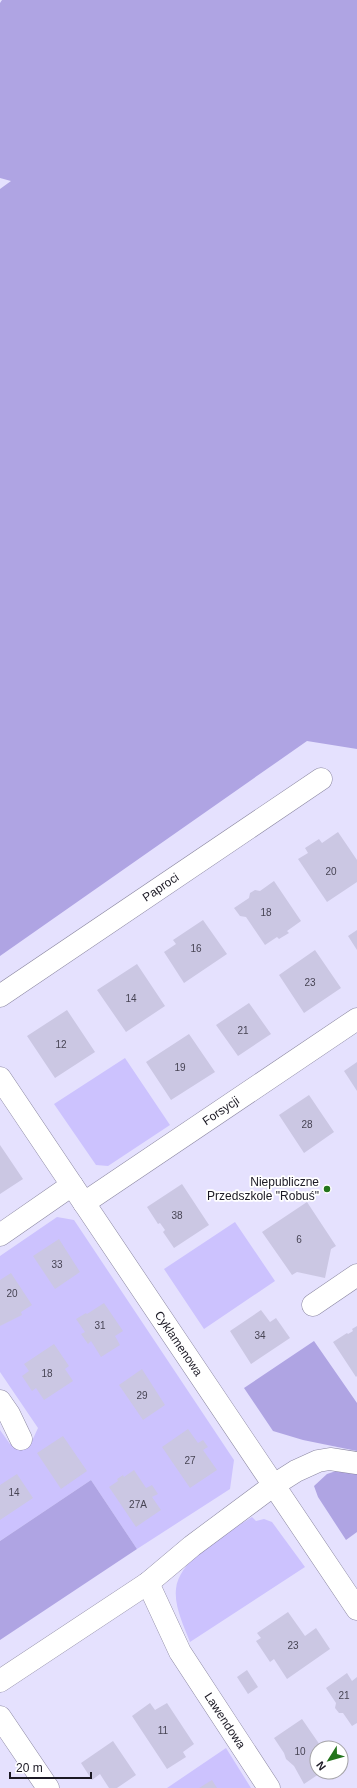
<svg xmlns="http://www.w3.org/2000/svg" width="357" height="1788" viewBox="0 0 357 1788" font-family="Helvetica,sans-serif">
<rect width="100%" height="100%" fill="#e5e1fe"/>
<path fill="#ccc2fe" d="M125 1058 170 1125 108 1166 96 1165 54 1104Z
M57 1217 74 1220 234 1460 230 1489 137 1549 91 1480 0 1541V1430L10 1444 30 1445 38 1428 0 1372V1256Z
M235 1222 275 1281 204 1329 164 1269Z
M252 1517 256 1521 264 1519 272 1522 305 1567 190 1642C184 1627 174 1606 176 1589 179 1558 229 1532 252 1517Z
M226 1748 251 1788H167Z"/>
<path fill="#afa4e3" d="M2 0H357V749L307 741 0 956V189L11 181 0 178V3Z
M314 1341 357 1403V1451L303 1440 273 1431 244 1388Z
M342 1469 357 1474V1532L346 1540 318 1497 314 1486 327 1474Z
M91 1480 137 1549 0 1640V1541Z"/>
<path fill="#cbc7e3" d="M338 832 357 860V882L327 902 298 859 308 853 305 848 319 839 322 843Z
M274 881 301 921 287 931 289 933 279 939 277 937 265 945 246 917 240 916 234 908 249 898 250 893 255 890 260 891Z
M203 920 227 954 184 983 164 952 176 944 173 940Z
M357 930V950L348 936Z
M315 950 341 988 304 1013 279 975Z
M137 964 165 1006 126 1032 97 990Z
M249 1003 271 1034 238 1056 216 1025Z
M67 1010 95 1052 55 1078 27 1036Z
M189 1034 215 1072 171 1100 146 1062Z
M357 1062V1091L344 1071Z
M309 1095 334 1132 304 1153 279 1115Z
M0 1145 23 1179 0 1194Z
M182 1184 209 1225 174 1248 163 1232 165 1230 160 1223 158 1224 147 1207Z
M307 1202 336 1246 331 1249 325 1278 297 1272 292 1275 262 1232Z
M59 1239 80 1272 55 1289 33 1256Z
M11 1273 32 1305 21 1312 22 1315 0 1326V1280Z
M104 1303 123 1331 115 1336 120 1345 101 1357 91 1341 88 1344 81 1334 85 1332 76 1319 86 1313 87 1314Z
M261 1310 270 1322 276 1318 290 1338 251 1364 230 1331Z
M357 1326V1376L356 1377 333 1342 347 1333 348 1334 353 1331 352 1329Z
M54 1344 69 1366 65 1369 73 1381 44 1400 36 1388 32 1391 22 1376 29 1371 24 1364Z
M142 1369 165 1405 143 1420 119 1385Z
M188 1429 198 1443 203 1440 208 1447 203 1450 217 1470 190 1488 162 1447Z
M63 1436 87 1471 61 1489 37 1453Z
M134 1470 146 1488 152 1485 158 1494 152 1497 161 1510 136 1527 109 1487 118 1481 117 1479 123 1475 124 1477Z
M17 1474 33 1498 0 1520V1485Z
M288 1612 305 1636 316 1628 330 1649 287 1679 274 1659 270 1662 256 1641 261 1638 257 1633Z
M247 1670 258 1687 248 1694 237 1677Z
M347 1673 352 1681 357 1677V1723L352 1726 343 1713H339L335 1708 336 1703 326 1688Z
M150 1703 155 1710 167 1703 194 1744 183 1752 186 1757 167 1769 132 1716Z
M302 1719 322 1748H317V1772H322L304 1784 294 1766 286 1759 284 1753 274 1738Z
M113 1741 136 1775 117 1788H109L100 1774 92 1780 81 1763Z
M212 1780 217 1788H199Z"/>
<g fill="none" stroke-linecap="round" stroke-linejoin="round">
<g stroke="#8c88a2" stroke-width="23">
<g id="street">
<path id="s1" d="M0 996 321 779"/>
<path id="s2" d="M0 1078 357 1609"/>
<path id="s3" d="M84 1203 357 1019"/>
<path d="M0 1235 72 1185"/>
<path d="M313 1305 357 1275"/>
<path d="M0 1401 9 1414 21 1439"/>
<path id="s4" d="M148 1583 180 1652 269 1788"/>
<path d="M0 1681 148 1583 192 1546 274 1485 296 1471 318 1461 330 1459 357 1463"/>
<path d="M0 1717 48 1788"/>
</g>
</g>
<use href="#street" stroke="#fff" stroke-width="22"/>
</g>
<circle fill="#23741c" stroke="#fff" stroke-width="1.5" cx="327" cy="1189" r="4"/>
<g text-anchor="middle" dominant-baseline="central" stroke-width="3.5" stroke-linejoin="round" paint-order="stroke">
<g font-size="10" fill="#474454">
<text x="331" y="871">20</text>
<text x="266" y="912">18</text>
<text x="196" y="948">16</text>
<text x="310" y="982">23</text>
<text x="131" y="998">14</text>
<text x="243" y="1030">21</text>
<text x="61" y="1044">12</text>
<text x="180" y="1067">19</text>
<text x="307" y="1124">28</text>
<text x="177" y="1215">38</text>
<text x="299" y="1239">6</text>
<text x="57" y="1264">33</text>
<text x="12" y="1293">20</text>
<text x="100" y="1325">31</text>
<text x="260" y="1335">34</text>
<text x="47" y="1373">18</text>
<text x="142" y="1395">29</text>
<text x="190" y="1460">27</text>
<text x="14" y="1492">14</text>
<text x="138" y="1504">27A</text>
<text x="293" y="1645">23</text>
<text x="344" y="1695">21</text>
<text x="163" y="1730">11</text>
<text x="300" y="1751">10</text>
</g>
<g font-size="12" fill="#1b1924" stroke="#fff">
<text stroke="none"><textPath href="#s1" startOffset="194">Paproci</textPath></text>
<text stroke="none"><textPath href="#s3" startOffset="165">Forsycji</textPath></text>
<text stroke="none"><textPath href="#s2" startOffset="320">Cyklamenowa</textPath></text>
<text stroke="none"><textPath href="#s4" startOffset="158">Lawendowa</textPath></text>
</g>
<g font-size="12" fill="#1b1924" stroke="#fff" text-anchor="end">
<text x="319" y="1182">Niepubliczne<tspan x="319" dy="14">Przedszkole "Robuś"</tspan></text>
</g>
</g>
<g transform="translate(329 1760) rotate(233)"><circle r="19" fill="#ffffff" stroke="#a4a3a7"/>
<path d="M0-3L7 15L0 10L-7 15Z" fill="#23741c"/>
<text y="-6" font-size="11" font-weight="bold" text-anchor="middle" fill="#1b1924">N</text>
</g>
<path d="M10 1772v6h81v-6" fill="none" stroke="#1b1924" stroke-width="2"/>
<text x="16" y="1772" font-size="12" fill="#1b1924" stroke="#ffffff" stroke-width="3" paint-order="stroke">20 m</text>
</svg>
